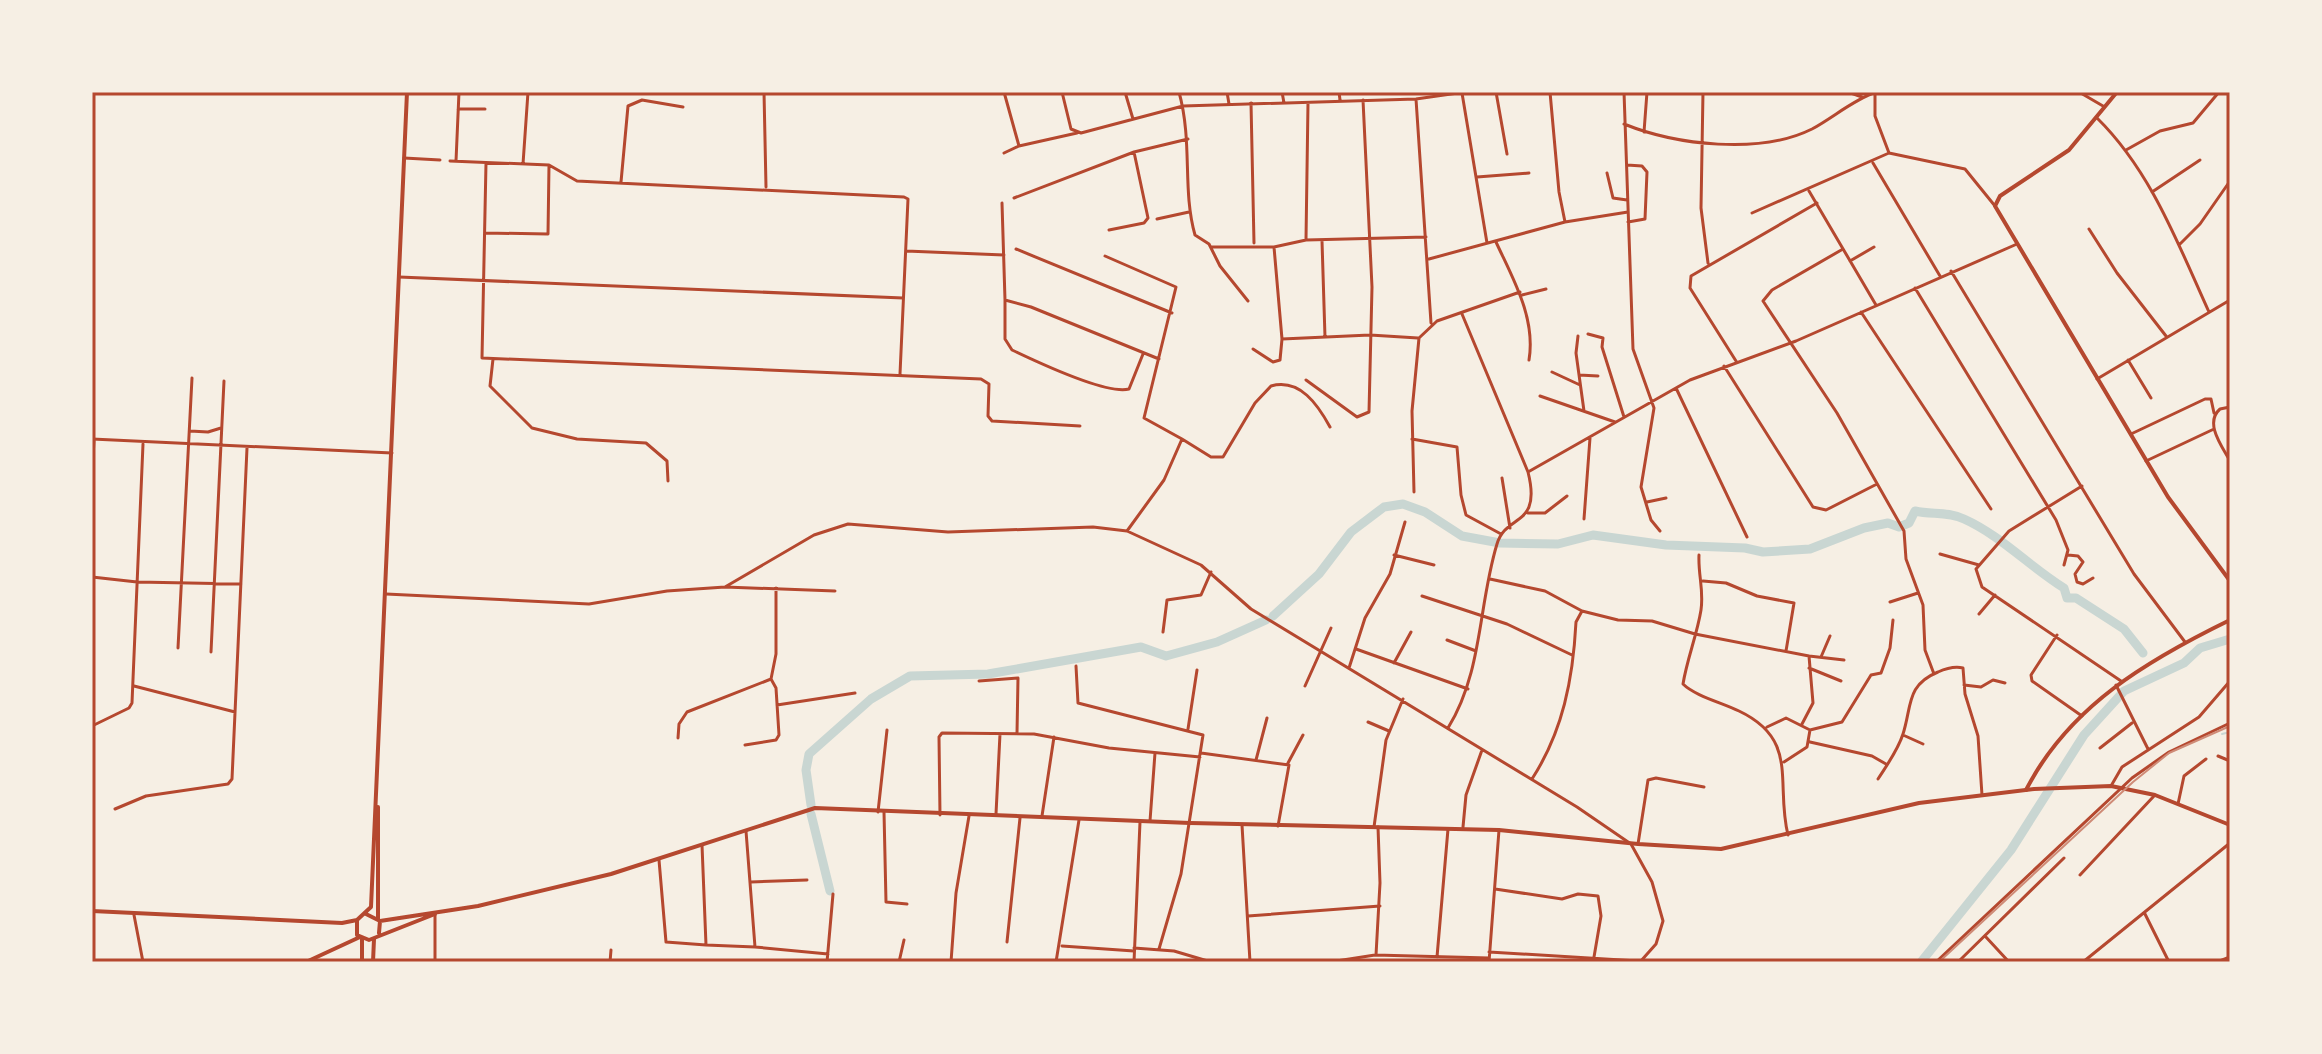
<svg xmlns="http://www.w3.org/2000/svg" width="2322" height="1054" viewBox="0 0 2322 1054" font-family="'Open Sans',sans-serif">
<rect width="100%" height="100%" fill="#f6efe4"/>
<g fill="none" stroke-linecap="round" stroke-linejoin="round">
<path stroke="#c9d6d2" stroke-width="2" d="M2222 734 2230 732"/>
<path stroke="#c9d6d2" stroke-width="9" d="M1273 616 1319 574 1351 532 1384 507 1403 504 1425 512 1462 536 1500 543 1558 544 1593 535 1666 545 1745 548 1763 552 1810 549 1864 528 1888 523 1899 527 1909 523 1915 511C1932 515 1947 511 1964 519 2000 535 2030 567 2064 588L2067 598H2076L2124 629 2143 653
M811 805 806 770 809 754 871 699 910 676 988 674 1141 647 1166 656 1217 642 1266 620
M811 814 830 891
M1921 962 2011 850 2084 735 2124 691 2184 663 2200 648 2230 639"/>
<path stroke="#b5482f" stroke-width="3" d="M764 92 766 187
M1004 92 1019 146 1077 133
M1062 92 1071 129 1081 133 1183 106 1416 99 1465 92
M1125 92 1133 119
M1179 92C1193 143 1182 189 1195 235L1209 244 1220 266 1248 301
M1227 92 1229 104
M1282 92 1284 103
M1339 92 1340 100
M1496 92 1507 154
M1550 92 1559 192 1565 222
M1624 92 1633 349 1654 408 1641 487 1651 520 1660 531
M1703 92 1701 208 1708 263
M1848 92 1862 97
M1875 92V116L1889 153
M2079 92 2103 106
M1462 93 1487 243
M1416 99 1431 323
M1251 103 1254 243
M458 109H485
M2097 118C2151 171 2178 244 2209 312
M1624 124C1676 145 1760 155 1812 129 1834 117 1853 100 1876 92
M1644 132 1647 92
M2126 150 2160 131 2193 123 2219 92
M1004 153 1019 146
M404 158 440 160
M450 161 549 165 577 181 904 197 908 199 900 374
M456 161 459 92
M486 163 482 358 981 379 989 384 988 416 992 421 1080 426
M1873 163 1940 276
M523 164 528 92
M1627 165 1642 166 1647 172 1645 219 1628 222
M1607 173 1613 198 1627 200
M1477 177 1529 173
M621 182 628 106 642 100 683 107
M1809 191 1876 305
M2152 192 2200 160
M1014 198 1134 152 1188 139
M1002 203 1005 300 1031 307 1159 359
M1752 213 1889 153 1965 169 1995 206
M1157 219 1189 212
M2089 229 2117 273 2166 336
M1109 230 1144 223 1148 218 1134 152
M485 233 548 234 549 165
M1306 239 1308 103
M1322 241 1325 337
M1496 242C1513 279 1536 318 1529 360
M2179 245 2200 224 2230 181
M1211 247H1274L1306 240 1426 237
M1016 249 1172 313
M1843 249 1772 290 1763 301 1837 413 1904 531 1906 559 1923 605 1925 650 1934 674
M906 251 1004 255
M1105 256 1176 287 1144 418 1182 439
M1429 259 1565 222 1628 212
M1850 261 1874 247
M1951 271 2134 574 2185 642
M399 277 903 298
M1915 288 2056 520 2068 550 2064 565
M1522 295 1546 289
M1005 300V339L1012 350C1035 361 1107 395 1129 389L1143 354
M1861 312 1991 509
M1588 334 1603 338 1602 347 1624 417
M1578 336 1576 353 1584 411
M1282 339 1370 335 1418 338
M1253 349 1273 362 1280 360 1282 339 1274 247
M493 359 490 386 532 428 577 439 646 443 667 461 668 481
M2128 360 2151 398
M1736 361 1690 288 1691 276 1817 203
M1724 366 1813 507 1826 510 1877 484
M1552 372 1580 385
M1579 375 1598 376
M2097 379 2230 300
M1306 380 1357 417 1369 412 1372 287 1363 100
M1676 388 1747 537
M1540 396 1615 422
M2230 407 2220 409C2204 423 2222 446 2230 461
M190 431 208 432 221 428
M2131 434 2205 399H2211L2214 413
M92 439 392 453
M1412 439 1457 447 1461 495 1466 515 1501 534
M2146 461 2214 429
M1528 472 1690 380 1796 341 2017 244
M92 475 94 440
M1502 478 1510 528
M2082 486 2009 531 1976 569 1982 587 2121 681
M1414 492 1412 411 1419 338 1437 321 1520 292
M1647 502 1666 498
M1528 513H1545L1567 496
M1584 519 1590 438
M1127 531 1164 480 1182 439 1211 457H1223L1255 403 1271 386C1300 378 1318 405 1330 427
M1940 554 1979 565
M1394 555 1434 565
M1699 555C1698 575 1704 590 1701 610 1697 635 1687 659 1683 684 1695 696 1723 703 1739 711 1800 740 1775 783 1788 835
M2068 555 2078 556 2083 562 2075 574 2077 582 2083 584 2093 578
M92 577 137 582 241 584
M1490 579 1545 591 1582 611
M1703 581 1726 583 1757 596 1794 603 1786 651
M725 587 835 591
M386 594 589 604 667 591 725 587 814 535 848 524 948 532 1093 527 1127 531 1201 565 1251 609 1577 807 1631 844 1652 882 1663 921 1656 944 1640 962
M1422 596 1507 624 1572 655
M1890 602 1918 593
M1979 614 1995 595
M1163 632 1167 600 1201 595 1211 572
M2057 635 2031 675 2032 681 2082 716
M1447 640 1476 651
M178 648 192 378
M1356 649 1468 689
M211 652 224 381
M1809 656 1844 660
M1821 657 1830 636
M1394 663 1411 632
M1076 666 1078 703 1203 735 1181 874 1159 949
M1349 668 1365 618 1390 574 1405 522
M1809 668 1841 681
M979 681 1018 678 1017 733
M1964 685 1981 687 1993 680 2005 683
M2116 685 2148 749
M134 686 235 712
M1305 686 1331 628
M777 705 855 693
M1368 722 1389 731
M92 726 129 708 132 703 143 444
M1767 727 1786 718 1810 730 1807 747 1784 762
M1448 728C1483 671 1478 606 1497 544 1506 513 1542 528 1528 472L1462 314
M1188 729 1197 670
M1810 730 1842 722 1871 675 1881 673 1890 648 1893 620
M1903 735 1923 744
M678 738 679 724 687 712 771 679 776 654V588
M1810 742 1872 756 1886 764
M745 745 776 740 779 735 776 688 771 679
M2100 748 2132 723
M1201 753 1289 765 1278 826
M2218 756 2230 761
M1256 760 1267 718
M1288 763 1303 735
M1532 779C1563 731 1573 679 1576 622L1582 611 1618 620 1652 621 1695 634 1809 656 1813 703 1802 724
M1878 779C1887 765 1898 750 1903 734 1912 706 1906 685 1938 672 1947 668 1954 666 1963 668L1965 694 1978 736 1982 795
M2111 786 2122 767 2199 717 2230 681
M2178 804 2184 776 2206 759
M115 809 146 796 228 784 232 779 247 448
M878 812 887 730
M884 812 886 902 907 904
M996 814 1000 734
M940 815 939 737 942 733 1034 734 1109 748 1200 757
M1042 816 1054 737
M1150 821 1155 753
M1242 825 1250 962
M1374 827 1386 740 1403 699
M1463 827 1466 795 1482 750
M746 831 755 947 828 954
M1638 844 1648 780 1656 778 1704 787
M702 845 706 945 755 947
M659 860 666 942 706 945
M2080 875 2154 796
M751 882 807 880
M1495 889 1562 899 1578 894 1598 896 1601 916 1594 957
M435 914V962
M2145 914 2169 962
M134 915 143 962
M1248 916 1380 906
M1985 936 2009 962
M1007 942 1020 818
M1062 946 1134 951
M1134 948 1174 951 1211 962
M1489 952 1654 962
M1376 955 1380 883 1378 827
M1437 957 1448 829
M610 962 611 950
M827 962 833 894
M899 962 904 940
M951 962 956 893 969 816
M1056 962 1079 820
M1134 962 1140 822
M1330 962 1375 955 1489 958
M1489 962 1499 830
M1936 962 2132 778 2169 752 2230 723
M1958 962 2064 858
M2083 962 2230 843
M2217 962 2230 957"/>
<path stroke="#b5482f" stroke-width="4" d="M2117 92 2069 150 2000 196 1995 206 2168 497 2230 581
M2026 790C2069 706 2148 660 2230 620
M362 962V939
M373 962 374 939"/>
<path stroke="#b5482f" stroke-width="4" d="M92 911 342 923 357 920 371 907 407 92
M366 914 380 921 379 933
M378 919V807
M357 920V935L369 940 435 914
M380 921 478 906 611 874 815 808 1190 823 1499 830 1638 844 1721 849 1919 803 2034 789 2111 786 2155 795 2230 825
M306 962 360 937"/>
<path stroke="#cf8b77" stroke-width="2" d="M1939 962 2133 782 2169 753 2230 726"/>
</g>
<rect width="2322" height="1054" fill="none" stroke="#f6efe4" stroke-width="188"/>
<rect x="94" y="94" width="2134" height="866" fill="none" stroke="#b5482f" stroke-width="3"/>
</svg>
